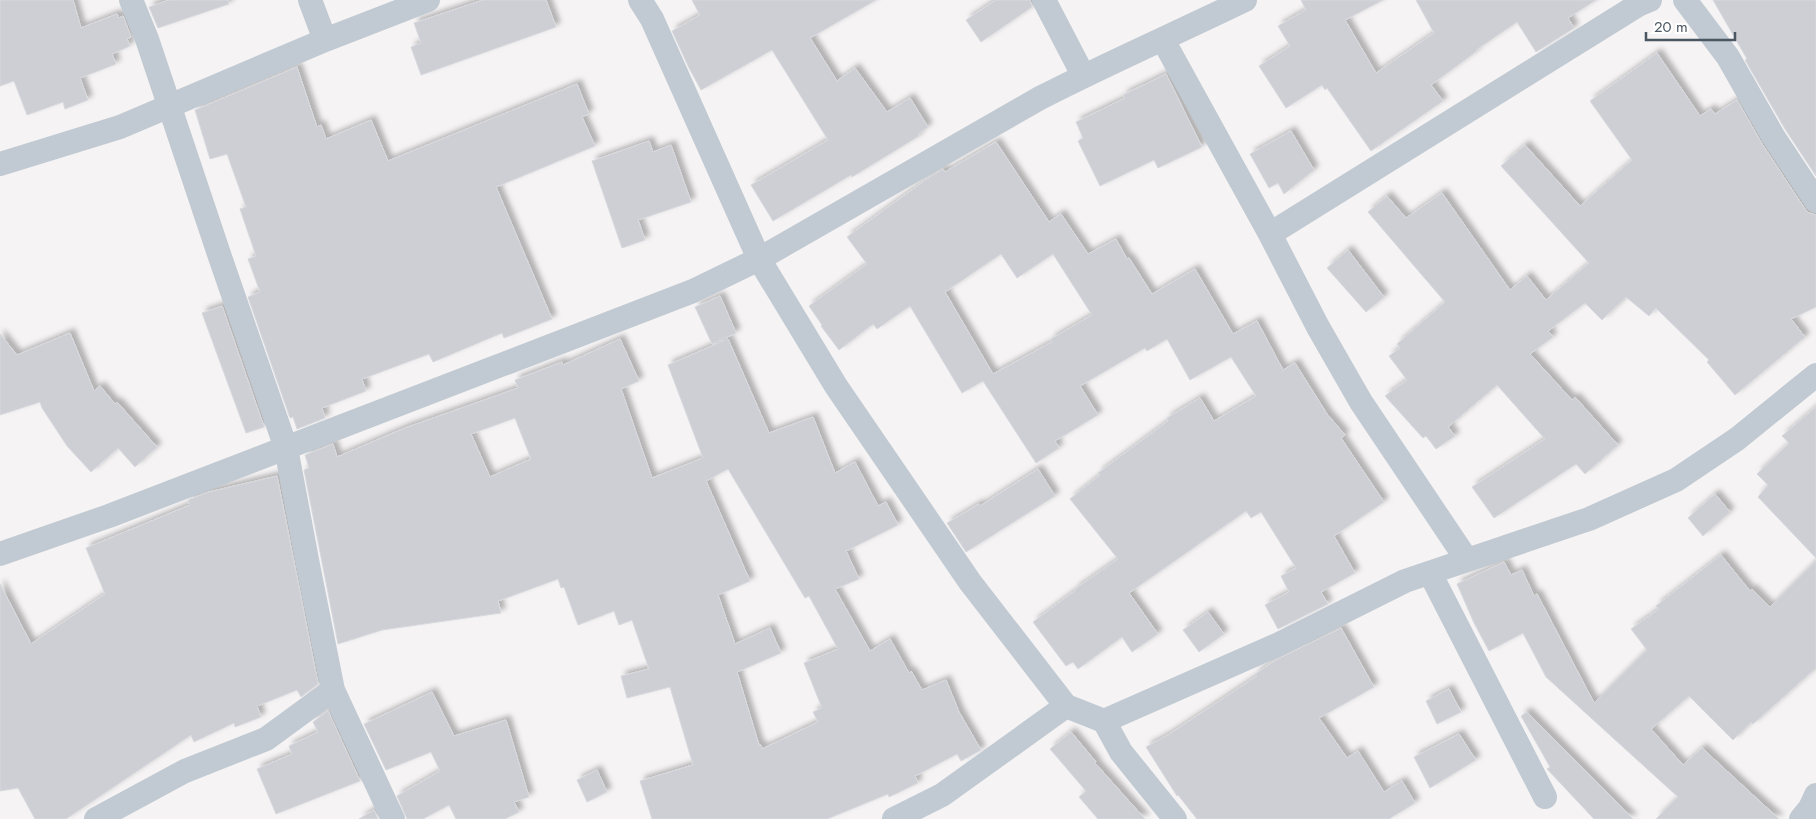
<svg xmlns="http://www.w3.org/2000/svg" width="1816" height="819" viewBox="0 0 1816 819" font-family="Jost,sans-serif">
<defs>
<filter id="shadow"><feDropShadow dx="4.5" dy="-4.5" stdDeviation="2.5" flood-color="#0004"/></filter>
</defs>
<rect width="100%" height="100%" fill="#f5f3f3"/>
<path fill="#cdcfd5" stroke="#d7d9de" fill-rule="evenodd" filter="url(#shadow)" d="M0 0H73L81 28 117 14 119 18 123 16 131 37 127 39 130 46 112 54 116 64 80 78 88 100 65 109 63 102 27 115 14 81 0 86Z
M169 0H228L229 4 158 28 149 7Z
M483 0H546L556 27 421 75 411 47 421 43 414 23Z
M692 0H876L810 38 837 81 855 68 887 112 910 98 928 127 918 134 919 136 852 177 851 175 773 221 751 185 828 140 772 50 701 90 689 68 672 31 700 15Z
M996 0H1030L1032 7 981 42 966 20Z
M1301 0H1383L1345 20 1376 73 1434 33 1416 0H1596L1568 18 1574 28 1536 52 1517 22 1476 50 1477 51 1431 85 1443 101 1371 151 1327 88 1325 90 1322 85 1286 108 1259 66 1290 46 1278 26 1306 10Z
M1713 0H1816V176L1785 129 1745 60 1747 59Z
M1657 53 1700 116 1711 109 1715 114 1737 100 1762 144 1805 209 1809 213 1816 215V307L1791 319 1805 337 1735 395 1707 362 1709 360 1656 308 1649 316 1626 297 1602 320 1585 303 1548 331 1553 337 1530 354 1572 400 1575 397 1618 445 1585 474 1576 464 1494 518 1472 487 1545 439 1497 385 1448 427 1455 436 1436 449 1426 436 1423 438 1385 396 1407 380 1389 356 1400 348 1397 344 1445 302 1368 212 1387 196 1406 218 1442 193 1510 290 1527 276 1546 300 1589 263 1501 166 1525 145 1580 206 1632 160 1590 101Z
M297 67 317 127 321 125 326 139 371 120 388 161 577 84 589 114 582 117 595 146 496 187 552 319 504 338 502 333 433 362 429 354 362 379 366 391 322 408 325 418 297 429 293 417 290 418 248 297 260 292 248 259 256 256 240 209 246 207 227 154 210 159 195 110Z
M1166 74 1202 147 1158 168 1154 160 1100 186 1078 141 1083 138 1076 122 1125 98 1123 95Z
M1291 131 1314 170 1284 194 1278 183 1269 188 1250 154Z
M649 141 653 152 671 145 691 202 638 220 645 240 622 248 592 161Z
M996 142 1049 222 1061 214 1088 254 1116 239 1127 259 1129 258 1152 294 1195 269 1233 334 1257 321 1283 370 1295 363 1327 414 1345 435 1341 438 1384 502 1334 536 1355 573 1321 592 1328 604 1278 629 1265 605 1289 592 1281 576 1296 568 1261 512 1251 518 1246 511 1129 593 1158 634 1132 652 1122 637 1078 669 1073 662 1066 666 1033 622 1076 590 1075 589 1118 559 1070 499 1100 475 1098 473 1168 421 1167 418 1200 398 1214 421 1256 396 1231 357 1190 380 1167 339 1147 351 1145 348 1080 386 1098 415 1055 441 1059 448 1036 463 983 381 962 393 910 306 877 329 873 324 839 350 821 326 822 325 809 306 867 264 847 237 927 179 943 169 945 172ZM1001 254 1017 278 1053 254 1092 315 1051 339 1052 342 993 374 945 292Z
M1348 250 1384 297 1366 312 1327 268Z
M720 296 736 333 712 344 695 307Z
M222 306 264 427 246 433 202 313Z
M70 333 94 391 100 386 115 404 117 402 157 447 135 467 118 448 91 472 67 446 42 408 40 402 0 415V334L17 355Z
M620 339 639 381 621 389 652 478 703 458 668 365 728 339 769 433 813 417 835 473 855 462 878 506 886 502 898 525 846 551 859 579 835 589 870 651 890 639 909 673 911 671 922 690 946 680 959 712 981 750 961 761 957 754 915 776 918 783 889 797 888 794 827 819H652L640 781 693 765 670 687 627 698 621 676 649 669 632 620 619 625 614 611 578 625 564 587 561 588 558 579 498 601 501 613 382 630 338 644 304 470 309 468 305 455 333 444 337 457 405 428 518 388 515 380 562 362 563 365ZM515 418 531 459 490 477 471 434ZM728 469 805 598 809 596 838 649 804 663 822 708 813 712 818 722 762 749 761 745H759L737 672 781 653 770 628 735 644 718 595 750 581 706 481Z
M1816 407V558L1758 497 1768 485 1757 474 1789 443 1782 436Z
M1038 469 1055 496 966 552 947 523 979 504 980 506Z
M277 476 318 684 301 697 297 690 257 706 261 717 235 727 234 723 194 742 191 735 66 819H35L18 788 0 791V584L31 644 105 594 86 548 190 505 188 500 209 492Z
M1715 494 1730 512 1703 536 1688 518Z
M1721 555 1750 591 1752 589 1770 607 1816 561V668L1753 724 1751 722 1733 740 1689 696 1651 729 1683 765 1702 748 1779 819H1656L1678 797 1546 677 1523 633 1489 651 1474 623 1457 584 1504 562 1511 575 1522 570 1534 596 1537 594 1594 703 1647 650 1631 629 1659 609 1656 606Z
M1208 612 1224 634 1199 652 1183 630Z
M1341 628 1374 687 1319 718 1347 758 1358 751 1384 792 1402 781 1415 803 1389 819H1197L1178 795 1177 796 1146 747 1168 735 1257 676 1255 674 1276 660Z
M1449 689 1461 712 1437 724 1426 701Z
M432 692 454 736 506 720 529 797 514 802 519 812 505 819H456L449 805 423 819H407L397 796 440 771 431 752 386 770 364 724Z
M328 711 360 781 276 814 257 769 292 754 289 746 318 732 313 722Z
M1527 712 1633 819H1594L1547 769 1550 767 1521 716Z
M1071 732 1096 762 1095 763 1145 819H1098L1079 797 1086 791 1050 749Z
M1459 734 1476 760 1430 788 1414 757Z
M597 770 607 792 587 802 577 780Z
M374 810 378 819H359Z"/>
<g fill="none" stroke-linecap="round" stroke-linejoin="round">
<path stroke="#c1cad2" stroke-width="24" d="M131 0 147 39 220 257 286 448 308 565 333 690 393 819
M310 0 325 40
M640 0 652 19 759 259 836 386 970 582 1066 706 1104 721 1121 752 1175 819
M1044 0 1083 75
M1685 0 1728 57 1773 136 1816 201
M1163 40 1270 234 1318 327 1361 402 1467 560
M0 164 120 127 325 40 428 0
M1270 234 1638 5 1650 0
M0 554 109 516 693 291 759 259 1040 98C1108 63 1177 33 1245 0
M1430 573 1545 797
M1104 721 1277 645 1405 581 1589 519 1676 480 1737 439 1816 375
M96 819 185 771 266 739 333 690
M894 819 942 795 1066 706
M1801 819 1810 808 1816 795"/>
</g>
<path d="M1646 32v8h89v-8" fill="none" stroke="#4a5661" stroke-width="2.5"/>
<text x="1654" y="32" font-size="15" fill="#4a5661" stroke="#ffffff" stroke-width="4" paint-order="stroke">20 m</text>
</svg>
